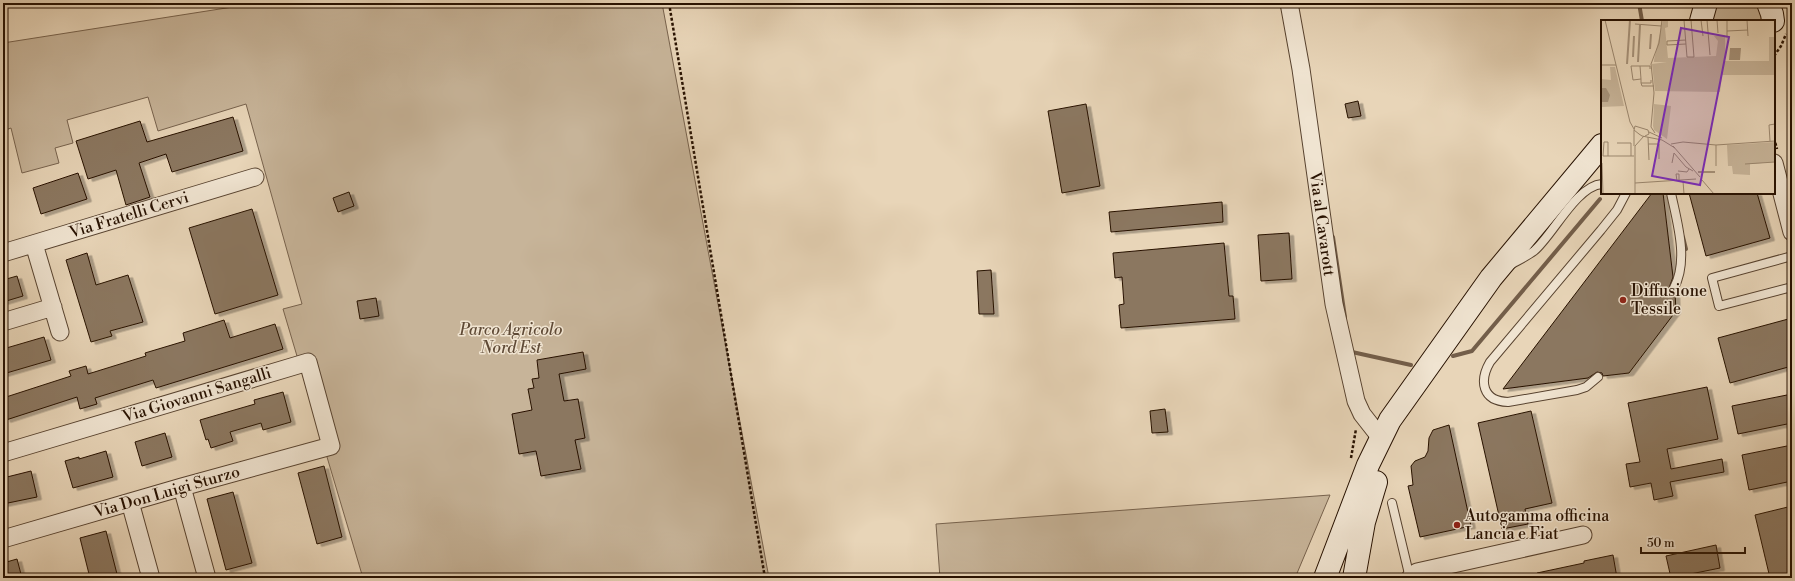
<svg xmlns="http://www.w3.org/2000/svg" width="1795" height="581" viewBox="0 0 1795 581" font-family="'Libre Bodoni',serif">
<defs>
<filter id="shadow"><feDropShadow dx="4.5" dy="2.5" stdDeviation="0" flood-color="#0004"/></filter>
</defs>
<rect width="100%" height="100%" fill="#e8d5b8"/>
<filter id="stains"><feTurbulence type="fractalNoise" baseFrequency=".005" numOctaves="4"/><feColorMatrix values="0 0 0 0 .2 0 0 0 0 .09 0 0 0 0 .02 0 0 0 .5 -.17"/></filter>
<radialGradient id="worn" r=".72"><stop offset=".6" stop-color="#630" stop-opacity="0"/><stop offset="1" stop-color="#630" stop-opacity=".3"/></radialGradient>
<path fill="#c7b499" stroke="#77624d" d="M258 3H662L769 578H363L283 309 302 304 246 104 158 131 148 97 67 120 73 143 55 148 59 163 22 173 11 128 3 131V43Z
M1719 3H1754L1760 9 1763 21H1711L1715 8Z
M1330 495 1295 578H940L936 524Z"/>
<g fill="none" stroke-linecap="round" stroke-linejoin="round">
<path stroke="#735e4a" stroke-width="4" d="M1639 3 1642 21
M1333 237 1345 317
M1683 237 1686 249
M1351 349 1352 352 1411 365
M1453 356 1472 351 1600 199"/>
</g>
<path fill="#8b7760" stroke="#271101" filter="url(#shadow)" d="M1358 101 1361 116 1348 118 1345 104Z
M1086 104 1100 186 1062 193 1048 111Z
M233 117 243 151 172 172 166 154 139 163 150 197 126 205 116 170 88 179 76 141 140 121 147 142Z
M78 173 87 199 41 214 33 188Z
M349 192 354 206 338 212 333 198Z
M1652 193H1663L1673 277 1669 288 1670 292 1675 293 1676 311 1629 373 1603 376 1602 373 1597 372 1588 378 1503 389Z
M1689 193H1757L1770 238 1706 256Z
M1222 202 1223 222 1111 232 1109 212Z
M252 209 278 295 215 314 189 228Z
M1289 233 1292 279 1261 281 1258 235Z
M1224 243 1229 296H1233L1235 319 1121 328 1119 305 1124 304 1122 277 1115 278 1113 253Z
M87 253 96 285 128 275 143 322 110 331 112 336 91 342 66 260Z
M991 270 994 314H979L977 271Z
M17 276 23 296 3 302V280Z
M376 298 379 316 360 319 357 301Z
M1792 318V366L1730 383 1718 338Z
M224 320 230 338 275 324 283 349 156 388 153 380 95 398 97 404 80 409 77 397 6 420 3 411V398L71 376 69 371 86 366 88 374 146 356 145 353 185 341 183 333Z
M44 337 51 360 3 374V349Z
M583 352 586 369 559 374 564 401 578 399 585 438 575 440 581 469 541 476 536 451 519 454 512 414 532 410 528 389 534 388 532 379 539 378 537 360Z
M1707 387 1718 439 1667 449 1671 469 1722 459 1724 472 1670 482 1673 496 1654 500 1651 483 1630 487 1626 464 1640 462 1628 403Z
M283 392 291 422 263 430 261 423 230 432 233 441 211 448 208 439 206 440 200 420 255 404 254 400Z
M1792 394V423L1738 434 1732 406Z
M1165 409 1168 432 1152 433 1150 411Z
M1531 411 1552 503 1525 509 1528 524 1502 529 1478 423Z
M1449 425 1471 526 1420 537 1408 486 1413 485 1411 466 1415 461 1425 457 1428 451 1429 438 1433 430Z
M165 433 172 457 142 466 135 442Z
M1792 445V481L1749 490 1742 455Z
M106 451 113 477 73 488 65 461 79 457V459Z
M324 466 342 537 317 544 298 473Z
M31 471 37 497 3 504V478Z
M233 492 252 563 226 570 207 499Z
M1792 506V578H1770L1755 515Z
M106 531 118 578H90L80 538Z
M1716 545 1720 568 1671 578 1666 556Z
M1613 555 1617 578H1538L1537 573 1584 563V561Z
M17 559 22 578H3V563Z"/>
<g fill="none" stroke-linecap="round" stroke-linejoin="round">
<g stroke="#57422f" stroke-width="10">
<path id="lane" d="M1671 193C1677 222 1689 260 1674 288
M1792 256 1712 278 1719 306 1792 287
M1512 264C1519 260 1527 256 1534 251 1553 235 1576 186 1602 184
M1598 377 1586 387 1577 390 1508 402C1482 401 1479 381 1490 362L1601 230 1617 210 1626 193
M1392 503 1410 578"/>
</g>
<g stroke="#57422f" stroke-width="19">
<path id="street" d="M1289 3 1301 69 1334 304 1356 401 1362 414 1380 437
M1774 163 1792 232
M34 244 60 332
M3 253 255 177
M3 322 53 307
M3 453 308 362 331 446 182 487 3 539
M182 487 207 578
M130 502 151 578
M1410 578 1417 572 1583 535"/>
</g>
<g stroke="#271101" stroke-width="24">
<path id="secondary" d="M1768 3 1772 14 1773 21
M1701 21 1706 3
M1325 578 1368 465 1390 420 1491 278 1602 145
M1354 578 1364 522 1376 482"/>
</g>
<path stroke="#271101" stroke-width="2.5" stroke-dasharray="3 2" stroke-linecap="butt" d="M669 3 765 578
M1774 56 1781 46 1786 34
M1774 138 1777 149
M1351 458 1356 429"/>
<use href="#lane" stroke="#f0e4d1" stroke-width="8"/>
<use href="#street" stroke="#f0e4d1" stroke-width="17"/>
<use href="#secondary" stroke="#f0e4d1" stroke-width="22"/>
</g>
<g fill="#8f2418" stroke="#f0e4d1" stroke-width="1.5">
<circle cx="1623" cy="300" r="4"/>
<circle cx="1457" cy="525" r="4"/>
</g>
<g text-anchor="middle" dominant-baseline="central" stroke-width="3" stroke-linejoin="round" paint-order="stroke">
<g font-size="16" fill="#271101" stroke="#f0e4d1">
<text transform="translate(129 215) rotate(-17)">Via Fratelli Cervi</text>
<text transform="translate(1322 224) rotate(82)">Via al Cavarott</text>
<text transform="translate(197 395) rotate(-17)">Via Giovanni Sangalli</text>
<text transform="translate(167 492) rotate(-16)">Via Don Luigi Sturzo</text>
</g>
<g font-size="16" fill="#271101" stroke="#f0e4d1" text-anchor="start">
<text x="1631" y="291">Diffusione<tspan x="1631" dy="18">Tessile</tspan></text>
<text x="1465" y="516">Autogamma officina<tspan x="1465" dy="18">Lancia e Fiat</tspan></text>
</g>
<g font-size="16" font-style="italic" fill="#5f4a36" stroke="#f0e4d1">
<text x="511" y="330">Parco Agricolo<tspan x="511" dy="18">Nord Est</tspan></text>
</g>
</g>
<g transform="translate(1601 20)">
<rect width="174" height="174" fill="#e8d5b8"/>
<path d="M62 0H67V7L64 8 67 38 115 36 117 21 113 16 124 15V41H168V17H174V55H121L119 72 54 71 51 44 66 42H53V40ZM9 47H14L23 86 0 87V59L10 60ZM53 84 70 86 66 119 53 110 52 106ZM174 122V142L149 144V155L132 154 131 146H127L126 125Z" fill="#c7b499"/>
<path d="M129 28H140L139 40H128ZM0 68H5L9 75 7 82H0Z" fill="#a6927a"/>
<path fill="none" stroke="#a6927a" stroke-width="2" d="M49 29 50 14M32 37 33 16M37 42 39 5M26 44 29 0M97 152H114"/>
<path fill="none" stroke="#9b876f" stroke-width="1" d="M4 0 29 102 33 109M83 0 86 37H93L90 0M100 0 102 16M106 0 109 35M116 0 117 13M126 0V16M146 0 147 16M34 4 60 6M126 11 147 10M85 20 66 21V25L85 24M0 45H15M39 46 40 59M50 60V63H40L41 66H53M40 63V59L32 60 30 46H49V49M48 112 61 118M54 113 50 107 53 73 50 44 58 23 61 0M44 116 48 114 47 110 34 106 33 110 38 114 41 116 61 120 74 128M47 117 48 140M169 121 168 105 174 104M16 123H30V136M47 124H58V139M70 124 82 122 115 125 174 121M115 125V146M33 126V110M72 126 99 157M7 136V122H3L2 136H33M1 143 2 174M71 143 73 133 85 147 92 151M144 144 174 142M77 151 86 152 88 149M101 160 113 174M76 161 75 154H78V161M82 161 83 174M34 163 95 159M34 174V126L43 116"/>
<path fill="#7b2cbf" fill-opacity="0.15" stroke="#7b2cbf" stroke-width="2" d="M80 8 128 17 99 165 51 156Z"/>
<rect width="174" height="174" fill="none" stroke="#271101" stroke-width="2"/>
</g>
<rect width="1795" height="581" fill="none" stroke="#e8d5b8" stroke-width="16"/>
<rect x="4" y="4" width="1787" height="573" fill="none" stroke="#271101" stroke-width="2"/>
<rect x="8" y="8" width="1779" height="565" fill="none" stroke="#271101"/>
<path d="M1641 547v6h104v-6" fill="none" stroke="#271101" stroke-width="2"/>
<text x="1647" y="547" font-size="12" fill="#271101" stroke="#f0e4d1" stroke-width="3" paint-order="stroke">50 m</text>
<rect width="100%" height="100%" filter="url(#stains)"/>
<rect width="100%" height="100%" fill="url(#worn)"/>
</svg>
